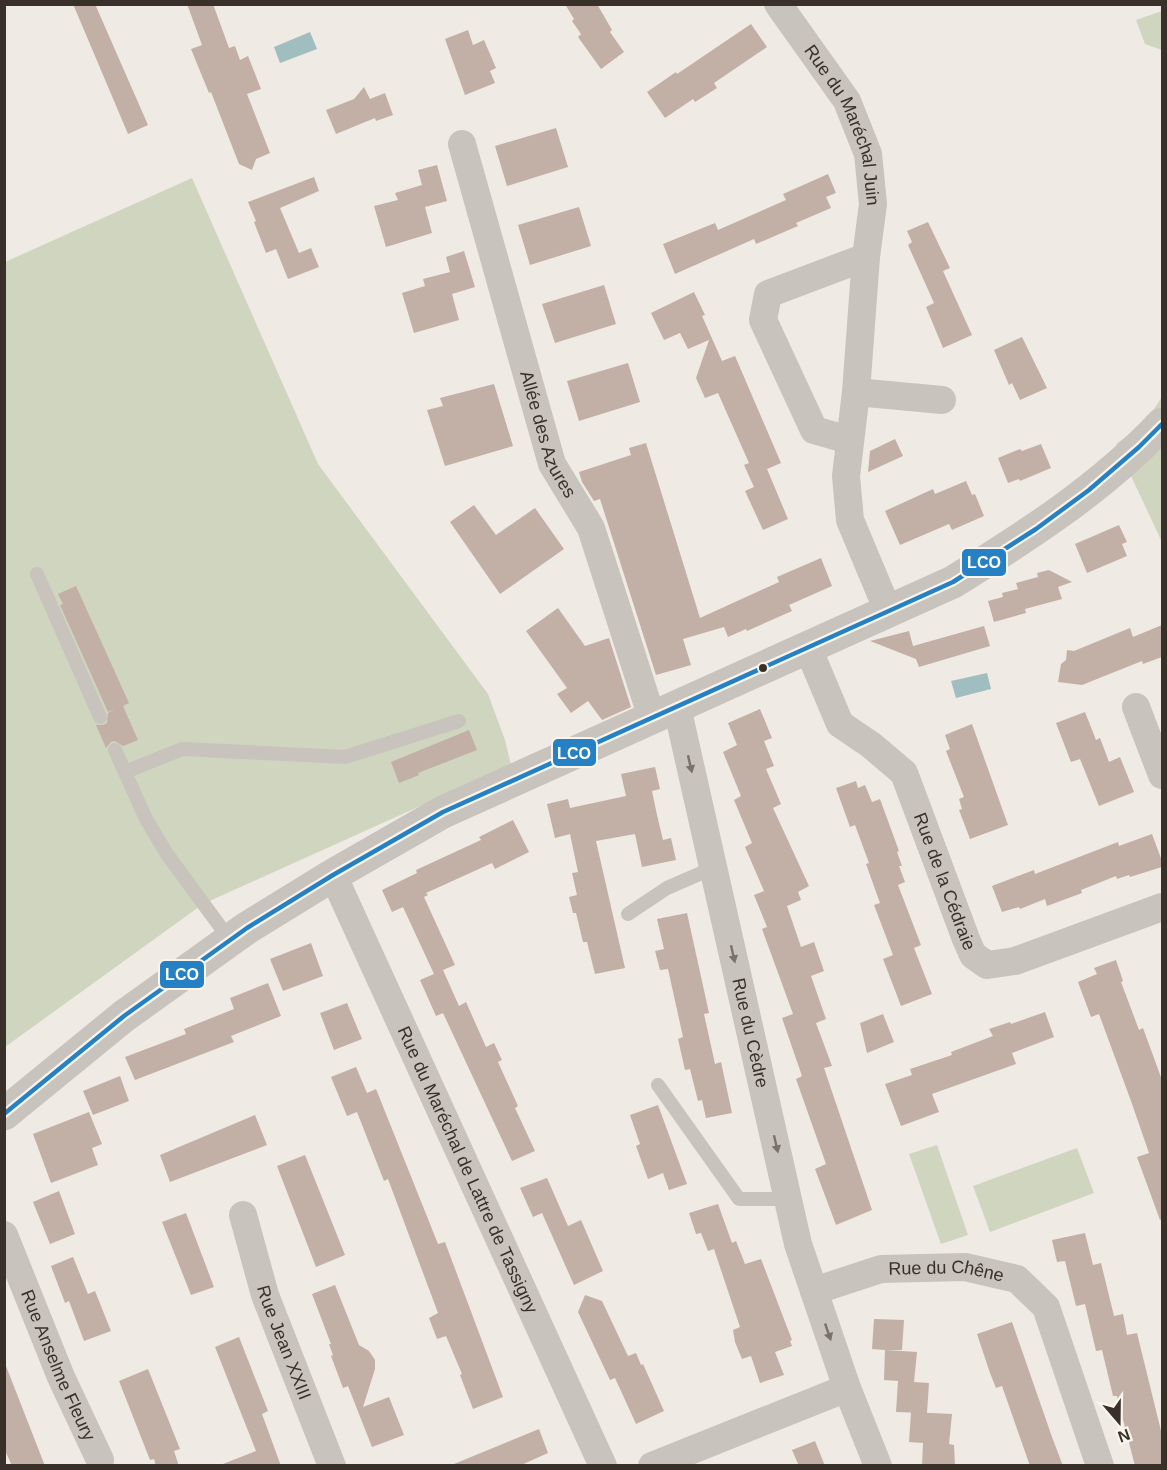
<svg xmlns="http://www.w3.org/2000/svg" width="1167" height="1470" viewBox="0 0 1167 1470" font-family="Arial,sans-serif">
<rect width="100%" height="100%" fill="#efeae4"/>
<path fill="#cfd5be" d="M1162 11V50L1145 44 1136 20Z
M192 178 318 464 488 694 505 740 511 765 203 904 5 1047V262Z
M1162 397V542L1116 444 1144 424Z
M937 1145 968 1235 941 1244 909 1154Z
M1077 1148 1094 1193 990 1232 973 1186Z"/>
<path fill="#a0bdc0" d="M310 32 317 49 280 63 274 47Z
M987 673 991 689 956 698 951 681Z"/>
<path fill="#c2b0a6" d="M73 4H95L148 125 128 134Z
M187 4H213L229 48 235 46 240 60 248 56 261 89 247 94 270 153 256 159 252 170 239 164 211 92 209 93 191 49 202 45Z
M565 4H597L612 30 610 32 624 52 601 69 578 37 581 34 572 21 574 19Z
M751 24 767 47 714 83 717 88 695 102 693 99 665 118 647 92 676 72 677 74Z
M468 30 473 45 484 40 496 68 490 71 495 83 465 95 445 39Z
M364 87 370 99 385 93 393 115 376 121 375 118 336 134 326 110 354 99Z
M556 128 568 167 507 186 495 146Z
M437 165 447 201 425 207 432 233 386 247 374 206 398 200 395 193 422 185 418 170Z
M828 174 836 193 826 197 831 208 796 223 798 226 756 244 754 239 675 274 663 244 715 223 718 230 786 200 783 194Z
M314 177 319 191 280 208 299 253 311 248 319 267 288 279 276 249 266 253 254 222 256 221 248 202Z
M579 207 591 246 530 265 518 225Z
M928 222 950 268 943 271 972 335 943 348 926 307 934 303 908 245 912 242 907 231Z
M464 251 475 287 452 294 459 320 414 333 402 293 425 286 423 279 450 272 446 257Z
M604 285 616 324 555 343 542 304Z
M694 292 705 315 702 316 722 361 735 356 781 463 767 469 788 519 763 530 745 491 754 487 744 465 749 463 718 393 705 398 696 378 709 340 688 349 680 333 664 340 651 313Z
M1022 337 1047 388 1020 400 1012 383 1009 385 994 350Z
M628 363 640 402 579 421 567 381Z
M494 384 513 446 445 466 427 410 443 406 440 398Z
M895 439 903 456 868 472 870 451Z
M646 443 700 618 779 582 777 577 821 558 832 586 789 605 792 611 747 631 746 629 728 637 724 627 683 639 691 665 656 675 600 499 594 501 582 482 579 472 631 455 629 448Z
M1041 444 1051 468 1020 481 1019 479 1008 483 998 458 1020 449 1022 451Z
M966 481 972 495 975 494 984 516 952 530 949 524 900 545 885 511 933 489 935 494Z
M474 505 496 535 535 508 564 549 500 594 450 522Z
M1119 525 1127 542 1122 544 1127 556 1087 573 1075 544Z
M1049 570 1072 582 1058 587 1062 599 1025 609 1026 613 994 622 988 601 1003 597 1002 593 1018 589 1016 583 1038 577 1037 573Z
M76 586 129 703 123 706 138 740 123 746 115 741 111 742 106 748 96 725H103L107 723 108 713 115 709 108 712 60 605 63 604 58 594Z
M558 608 585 646 609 638 631 707 602 720 588 701 571 713 557 694 567 688 526 631Z
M1162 625V657L1143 664 1142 661 1082 685 1058 682 1061 664 1066 660 1067 650 1074 651 1130 628 1133 637Z
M984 626 990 646 919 667 916 659 870 641 909 631 913 646Z
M760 709 772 738 764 741 774 766 766 769 781 804 773 808 809 886 798 892 801 900 787 906 801 947 814 942 824 971 811 976 826 1019 816 1023 832 1066 824 1068 872 1210 836 1225 815 1169 826 1164 796 1079 802 1076 782 1018 793 1014 762 929 767 927 754 895 764 891 745 847 752 843 734 800 741 796 723 752 737 745 728 723Z
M1085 712 1096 740 1100 738 1109 762 1120 757 1134 792 1099 806 1080 759 1071 762 1056 723Z
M972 724 1008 825 970 839 959 810 962 809 959 799 964 797 946 751 950 749 945 735Z
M469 730 477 750 418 773 419 775 399 783 391 762Z
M655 767 660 789 652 791 657 815 663 840 671 838 676 860 642 867 635 834 596 841 625 968 595 974 587 942H583L576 913H573L569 897 577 895 572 873 578 872 570 834 555 838 547 804 568 799 570 808 626 796 621 774Z
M856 781 858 788 865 785 872 802 880 799 899 851 897 852 902 866H899L905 882 898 885 921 945 914 948 932 994 901 1006 883 959 893 955 874 905 880 903 866 864 869 863 855 825 850 827 836 788Z
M513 820 529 852 495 869 492 863 426 893 428 895 424 897 455 965 443 970 459 1006 466 1002 486 1047 494 1043 502 1060 498 1062 518 1106 515 1108 535 1151 512 1161 443 1013 455 1008 436 1016 420 980 434 974 403 907 392 912 382 890 417 873 416 870 481 840 479 837Z
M1152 834 1162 861V867L1130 877 1129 875 1117 879 1116 876 1081 890 1082 893 1047 906 1045 899 1020 909 1019 907 1002 912 992 886 1034 870 1035 874 1118 842 1119 846Z
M687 913 709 1013 704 1014 715 1064 721 1062 732 1113 706 1118 702 1100 698 1101 690 1069 685 1070 678 1039 683 1037 668 969 660 970 655 951 664 949 657 919Z
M311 943 323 976 283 991 270 959Z
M1116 960 1123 981 1121 982 1139 1030 1143 1028 1162 1080V1219L1160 1220 1137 1157 1149 1153 1131 1101 1099 1014 1091 1017 1078 982 1097 974 1094 968Z
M268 983 281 1016 231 1036 234 1042 135 1080 125 1057 186 1034 184 1029 234 1009 230 998Z
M347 1003 362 1039 334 1050 320 1013Z
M1045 1012 1054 1037 1012 1053 1016 1064 932 1094 939 1112 901 1126 885 1084 912 1075 910 1069 952 1055 951 1052 993 1036 989 1029 1010 1022 1011 1024Z
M883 1014 894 1042 867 1053 860 1023Z
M356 1067 367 1093 376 1089 438 1244 445 1242 503 1397 473 1409 460 1375 462 1374 446 1336 437 1339 429 1318 438 1313 388 1179 384 1181 357 1112 347 1116 331 1077Z
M120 1076 129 1101 93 1115 83 1091Z
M658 1105 687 1184 669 1190 663 1173 648 1179 636 1146 640 1144 630 1115Z
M89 1112 102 1144 92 1148 98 1165 51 1183 33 1134Z
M255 1115 267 1145 170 1182 160 1155Z
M305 1155 345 1255 316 1267 277 1166Z
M547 1178 568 1226 581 1220 603 1271 574 1285 542 1213 533 1217 520 1188Z
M59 1191 75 1234 50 1244 33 1202Z
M718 1204 732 1243 736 1241 745 1264 761 1259 792 1340 790 1341 792 1346 775 1352 784 1375 760 1383 751 1356 742 1359 735 1342 733 1330 740 1327 714 1249 708 1251 701 1233 696 1234 689 1213Z
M186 1213 214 1287 191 1295 162 1222Z
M1085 1233 1093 1265 1101 1263 1114 1316 1123 1314 1127 1335 1137 1333 1162 1435V1466H1135L1117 1396H1113L1102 1350 1096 1351 1085 1304 1076 1306 1065 1261 1057 1262 1052 1240Z
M73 1257 88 1294 95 1291 111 1331 84 1341 69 1301 65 1303 51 1266Z
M335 1285 359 1345 369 1351 375 1360V1369L363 1407 389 1397 404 1435 372 1447 348 1386 343 1388 331 1356 333 1355 329 1344H331L312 1294Z
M585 1295 602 1301 628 1356 636 1353 641 1365 643 1364 664 1411 636 1424 615 1378 610 1380 578 1312Z
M874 1319 904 1320 902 1350H886L917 1352 914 1382 929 1383 927 1413 896 1412 898 1381 884 1380 885 1350 872 1349Z
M1012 1322 1052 1437 1063 1466H1030L1002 1386 996 1388 990 1373 977 1334Z
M239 1337 268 1411 262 1414 281 1466H223V1464L256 1451 215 1347Z
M4 1366H6L45 1466H12L4 1448Z
M148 1369 180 1449 174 1451 179 1466H156L154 1459 150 1460 119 1381Z
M911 1412 952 1414 949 1444 954 1445 955 1466H922L923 1443 909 1442Z
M539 1429 548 1453 519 1466H449Z
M815 1441 825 1466H799L792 1450Z"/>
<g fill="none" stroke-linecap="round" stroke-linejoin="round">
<path stroke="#c8c3bd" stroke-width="14" d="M37 574 100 717
M115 750 146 819 167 854 230 940
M125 772 182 749 345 757 459 721
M628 914 667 888 713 868
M658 1085 739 1199H788"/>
<g stroke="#c8c3bd" stroke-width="28">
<path id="s1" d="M778 4 847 101 868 154 873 204 866 257 856 392 846 476 850 520 883 599 891 610"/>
<path id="s2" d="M462 144 552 464 591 528 652 718"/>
<path d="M856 392 942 400"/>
<path d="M849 440 814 430 763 320 768 294 866 257"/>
<path id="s3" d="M808 648 840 724 871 745 904 773 966 939 973 955 987 965 1015 961 1162 907"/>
<path id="s4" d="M677 707 798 1244 847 1388 878 1466"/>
<path d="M1136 707 1162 775"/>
<path id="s5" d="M333 875 603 1466"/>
<path id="s6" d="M243 1215 265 1295 332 1466"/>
<path id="s7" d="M4 1235 61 1377 100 1460"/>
<path id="s8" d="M814 1291 881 1269 965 1267 1017 1279 1046 1307 1100 1466"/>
<path d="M652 1466 847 1388"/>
</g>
<path stroke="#c8c3bd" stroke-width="33" d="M4 1114 124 1016 247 928 333 875 443 812 953 582C1027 536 1102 488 1162 424"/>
<g stroke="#faf5ec" stroke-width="9">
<path id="bus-1" d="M4 1114 124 1016 247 928 333 875 443 812 953 582 1036 529 1089 490 1139 447 1162 424"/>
</g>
<use href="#bus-1" stroke="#2581c4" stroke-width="4.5"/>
</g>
<defs><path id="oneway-solid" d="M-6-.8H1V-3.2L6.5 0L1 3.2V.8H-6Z" transform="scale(1.5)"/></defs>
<g fill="#79726c">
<use href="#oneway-solid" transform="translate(690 764) rotate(77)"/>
<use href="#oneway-solid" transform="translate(733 954) rotate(77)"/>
<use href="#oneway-solid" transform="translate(776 1144) rotate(77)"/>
<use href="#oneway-solid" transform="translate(828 1332) rotate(71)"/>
</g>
<circle fill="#39302a" stroke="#faf5ec" stroke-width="2" cx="763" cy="668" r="5"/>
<g text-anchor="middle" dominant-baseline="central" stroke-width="4.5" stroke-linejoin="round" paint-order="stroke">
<g font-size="18" fill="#39302a" stroke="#faf5ec">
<text stroke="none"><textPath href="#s1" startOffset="140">Rue du Maréchal Juin</textPath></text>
<text stroke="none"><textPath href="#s2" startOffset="303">Allée des Azures</textPath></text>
<text stroke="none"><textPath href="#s3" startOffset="279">Rue de la Cédraie</textPath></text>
<text stroke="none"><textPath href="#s4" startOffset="334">Rue du Cèdre</textPath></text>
<text stroke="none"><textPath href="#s5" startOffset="324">Rue du Maréchal de Lattre de Tassigny</textPath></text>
<text stroke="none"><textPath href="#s8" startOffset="136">Rue du Chêne</textPath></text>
<text stroke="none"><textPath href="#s6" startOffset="134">Rue Jean XXIII</textPath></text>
<text stroke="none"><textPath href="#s7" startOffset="141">Rue Anselme Fleury</textPath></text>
</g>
</g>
<g stroke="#faf5ec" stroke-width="2">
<rect x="961" y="548" width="46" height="29" rx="6" fill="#2581c4"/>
<rect x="552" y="738" width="45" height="29" rx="6" fill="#2581c4"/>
<rect x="159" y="960" width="46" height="29" rx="6" fill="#2581c4"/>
</g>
<g font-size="16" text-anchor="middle" font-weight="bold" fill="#fff">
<text x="984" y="568">LCO</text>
<text x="574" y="759">LCO</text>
<text x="182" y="980">LCO</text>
</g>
<rect width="1167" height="1470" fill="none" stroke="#39302a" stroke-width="12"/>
<g transform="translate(1119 1422) rotate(160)" stroke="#faf5ec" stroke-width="4.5" paint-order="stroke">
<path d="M0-4.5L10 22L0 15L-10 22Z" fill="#39302a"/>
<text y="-9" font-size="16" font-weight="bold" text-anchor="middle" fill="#39302a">N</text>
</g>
</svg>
